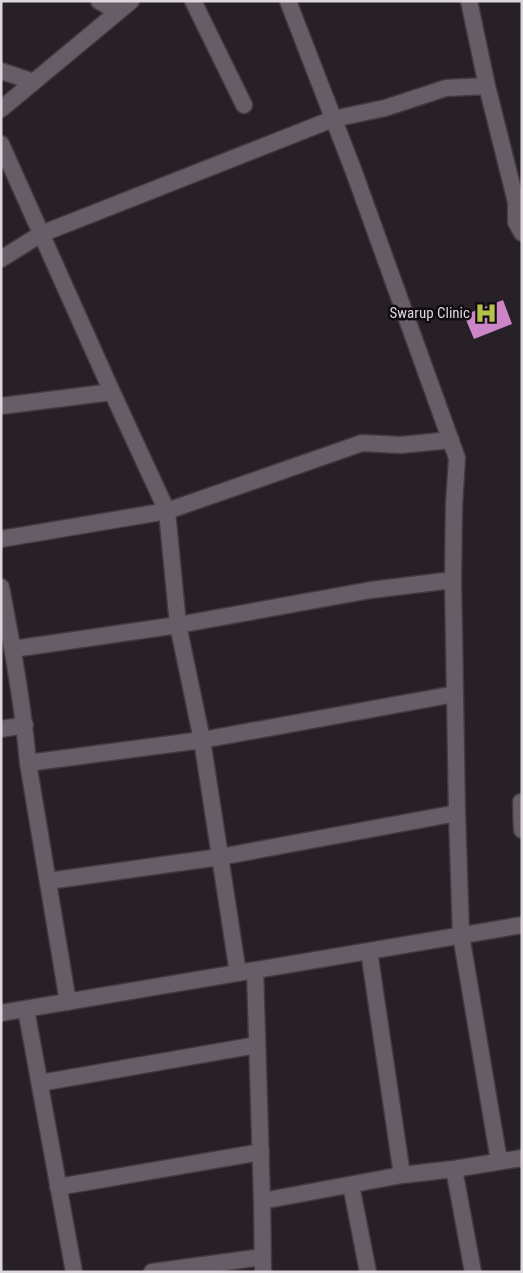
<svg xmlns="http://www.w3.org/2000/svg" width="523" height="1273" viewBox="0 0 523 1273" font-family="'Roboto Condensed',sans-serif">
<rect width="100%" height="100%" fill="#282027"/>
<path fill="#cc85c7" d="M503 300 512 324 474 339 464 315Z"/>
<g fill="none" stroke-linecap="round" stroke-linejoin="round">
<g stroke="#423a41" stroke-width="19">
<path id="minor" d="M99 1 118 12
M193 1 244 105
M288 1 354 172 457 458 454 505 453 580 457 813 461 935 499 1161
M469 1 487 86 516 202V222L522 233
M1 71 34 82
M1 109 131 1
M1 144 112 392 167 511 178 625 202 740 238 973
M1 259 41 234 333 119 385 108 446 88 487 86
M1 406 112 392
M1 539 167 511 362 443 401 445 451 440
M1 587C12 645 23 704 28 763L68 1002
M13 649 178 625 371 590 453 580
M1 729 25 725
M28 763 202 740 455 694
M521 802 522 830
M48 881 220 857 457 813
M369 951 402 1175
M255 970 262 1201 263 1272
M26 1009 74 1272
M1 1013 522 925
M40 1083 257 1045
M454 1169 473 1272
M351 1185 368 1272
M58 1187 261 1152
M262 1201 402 1175 454 1169 522 1158
M152 1272 263 1257"/>
</g>
<use href="#minor" stroke="#675d66" stroke-width="16"/>
</g>
<defs>
<g id="hospital-bare" transform="scale(1.725)"><path d="M-5-5h3v3.5h4V-5h3V5h-3V1.5h-4V5h-3Z" fill="#b4c24a" stroke="#0f0b0e" stroke-width="2.5" paint-order="stroke"/></g>
</defs>
<g fill-rule="evenodd">
<use href="#hospital-bare" x="486" y="313"/>
</g>
<g text-anchor="middle" dominant-baseline="central" stroke-width="5" stroke-linejoin="round" paint-order="stroke">
<g font-size="15" fill="#dcd7dc" stroke="#0f0b0e" text-anchor="end">
<text x="470" y="313">Swarup Clinic</text>
</g>
</g>
<rect width="523" height="1273" fill="none" stroke="#dcd7dc" stroke-width="5"/>
</svg>
